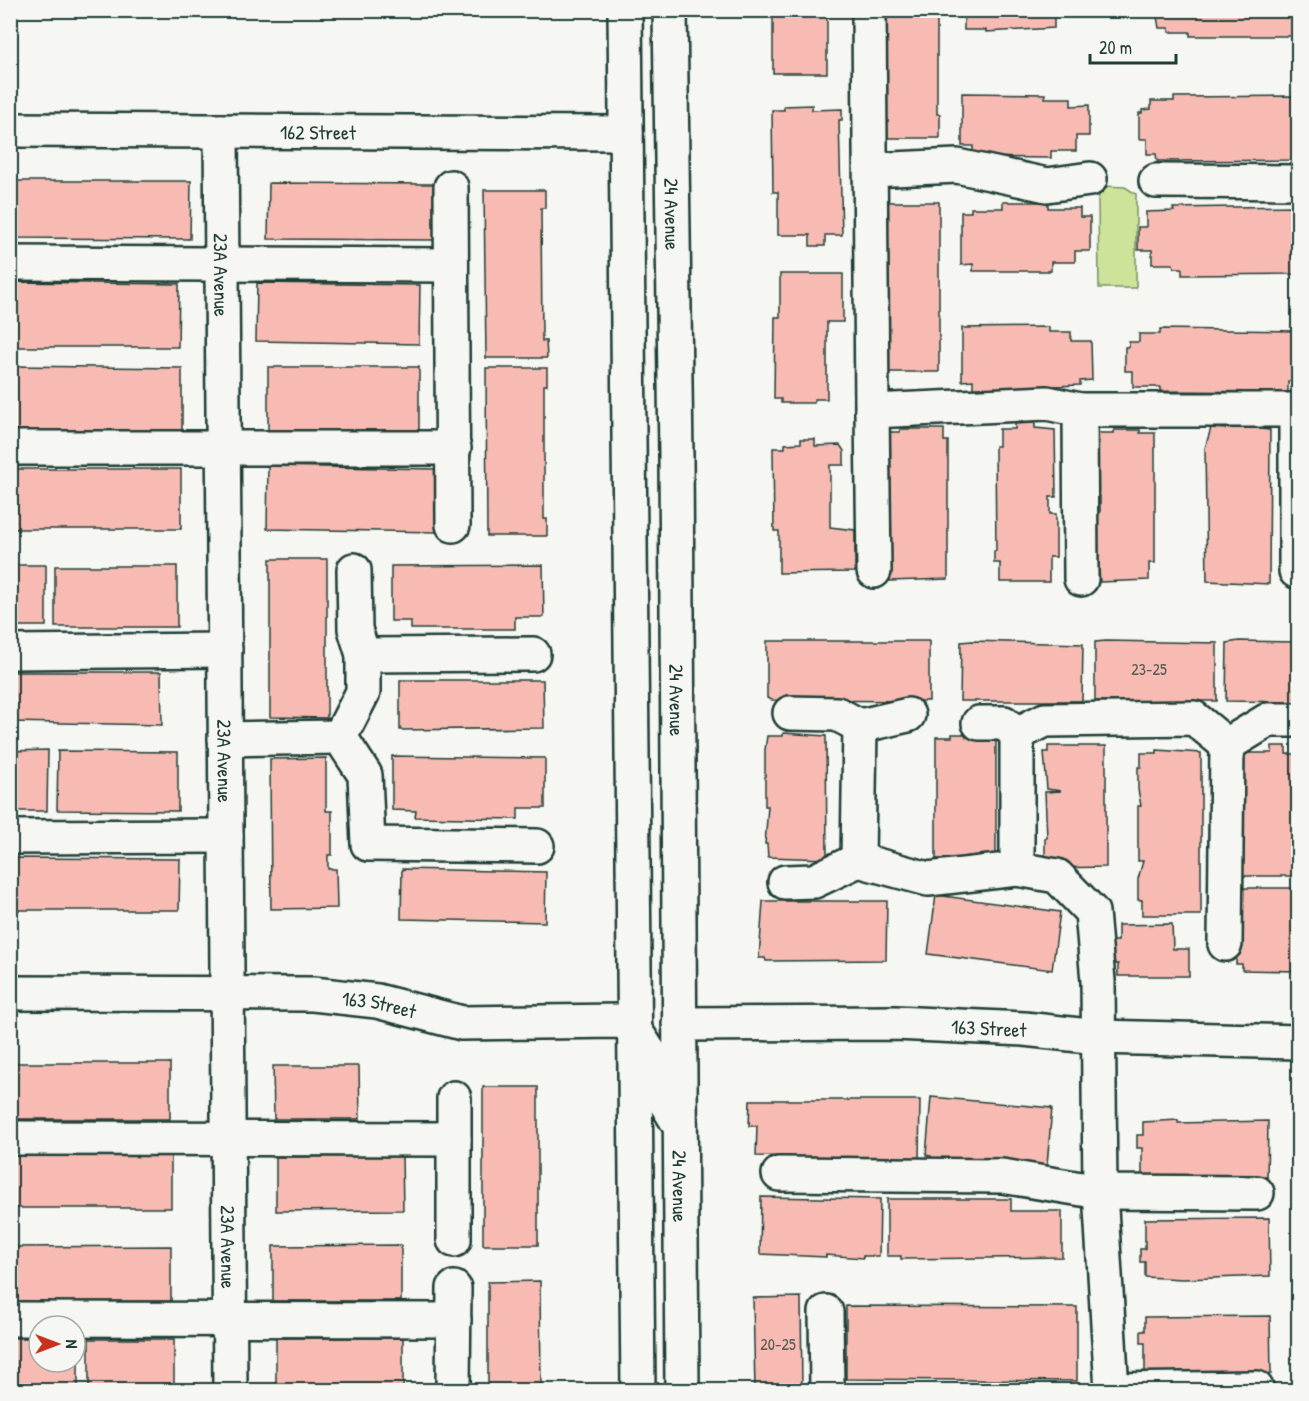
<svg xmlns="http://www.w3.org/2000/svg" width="1309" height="1401" viewBox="0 0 1309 1401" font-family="'Patrick Hand',sans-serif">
<rect width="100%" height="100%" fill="#f6f6f2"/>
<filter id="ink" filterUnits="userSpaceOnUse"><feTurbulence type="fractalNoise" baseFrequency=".0167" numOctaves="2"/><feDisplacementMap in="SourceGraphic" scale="12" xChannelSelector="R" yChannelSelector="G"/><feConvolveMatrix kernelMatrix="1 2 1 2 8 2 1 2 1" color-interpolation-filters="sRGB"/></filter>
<g filter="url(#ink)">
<path fill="#cce399" stroke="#769066" stroke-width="1.5" d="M1103 186 1125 187 1136 194V288H1099L1098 199Z"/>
<path fill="#f7bbb3" stroke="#1f3d34" stroke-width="1.5" d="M773 10H827V73H773Z
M883 10H937V114H940V138H886Z
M964 10H1067V15H1054V28L986 32V30H964Z
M1156 10H1298V36H1190V32H1169V28H1159Z
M962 93 1045 94V98H1071V106L1089 105V136H1076V151H1051V158L973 157V146H962Z
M1298 96V160L1157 161 1156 154H1147V139H1139V113H1142V110L1151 109V101H1174V97Z
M812 105V110L842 109V120H839L842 235H825V246H810V235H778V192H773L772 110H784V106Z
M10 181H191L190 239 10 238Z
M269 183 434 184V240L268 239Z
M484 190H545V208H541L542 341H546L547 358H486Z
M886 202H939V372H886Z
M1003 202H1048V208H1080V217H1090V251H1075V262H1051V271H973V264L961 265V212H971V208H1003Z
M1298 206V274L1182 275V268H1174L1173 264H1152V250H1138V227H1146V212L1174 211 1173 208Z
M780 274H843V322H827V399H814V403H781V399H774L775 317H780Z
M10 282 179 284 178 347H10Z
M257 283 420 285 419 344 256 341Z
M1049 327V332H1071V341H1091L1092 380 1080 381V385L1055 386V390L973 391V380L962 381V328Z
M1160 329 1298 331V381H1288V392L1160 391V387H1133V371H1125V347H1129V342H1139V334H1160Z
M10 366 182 368V431L10 430Z
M268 367H419V431H268Z
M486 368H547V385H544V519H547V536H487Z
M1035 423V428L1055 430 1056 497H1050V514H1056V557H1049V582H1000V563H994V551H996L995 446H999V429H1015V424Z
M1225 426H1260V429L1270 430 1269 584 1207 581 1205 448 1211 428 1225 429Z
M900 429H944V441H948V579L889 581 884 510H890V496H883L887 432H900Z
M1114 430H1140V433H1155V563H1149V580L1100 582 1098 556H1094L1093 513H1100V496H1093L1096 433H1114Z
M801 439H815V446L840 445 844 451V465H830V527L855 530V572L779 573V531H774L773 448H785V444L801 443Z
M268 466 438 469 437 532 267 529Z
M10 469H181V529H10Z
M270 559H327V718L270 717Z
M10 565H46V626H10Z
M543 565 544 617H515V629H411V621H391V566Z
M55 566H177V627H55Z
M767 641H929V701L772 700 767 698Z
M972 641 1083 644 1082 701H960L961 642Z
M1106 641 1217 643V701H1095V642Z
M1239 641 1298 642V702L1226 701 1227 643Z
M10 672H161L162 725 10 722Z
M400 680H543L544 728 400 730Z
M783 733 826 736 827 859 768 857 767 844H765L768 806H765V750L767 736H783Z
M952 734H966V737H996V859H936V737H952Z
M1048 746H1106V867L1050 868 1045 861V838H1047L1045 792 1061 791 1047 789 1044 752H1048Z
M1272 746H1286V754H1298V876H1242L1243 753H1272Z
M48 750 47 811H10V751Z
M1157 750 1201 753V915H1142V900H1138V879L1143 861H1138V806H1141L1138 789V767H1141V753H1157Z
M58 751 178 752V811L57 810Z
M392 756 545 758V808H518V819L415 817 416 811 392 810Z
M326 758V811H332V855H328V869H336L337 908 271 909 270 759Z
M10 858 180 859 179 910H10Z
M402 869 546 872 545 922 401 919Z
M1242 888H1298V971L1242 970V964H1236Z
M936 895 1060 912 1052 970 928 954Z
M763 901H887L886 960 766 961 765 958H759Z
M1172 924 1173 949H1189V976H1118V964H1111V941H1118V925Z
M10 1063H170V1119H10Z
M273 1066H359L360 1119H274Z
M483 1087H538V1245H483Z
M931 1097 1052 1108 1047 1165 931 1158V1156L926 1155Z
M750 1100H920L919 1158 756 1156 757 1126H749Z
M1178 1120V1123L1268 1121 1267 1181 1142 1180V1148H1137V1135H1143V1122Z
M10 1156H171V1208H10Z
M402 1156 403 1210 276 1211V1157Z
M761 1197 880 1199 879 1256H863V1258L826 1255V1257L760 1254Z
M887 1199H1011V1211H1062V1257L901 1259V1256H887Z
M1269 1218 1270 1276 1182 1279 1145 1277V1262H1140V1249H1145V1219Z
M401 1245V1301H273V1246Z
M171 1246V1301L10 1302V1247Z
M540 1281 541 1390H488V1282Z
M801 1297 802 1390H755L753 1298Z
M846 1306 1077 1307V1381L846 1379Z
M1270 1316 1271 1374 1145 1376V1343H1141V1331H1145V1317Z
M10 1338H39V1362H75V1338H78V1390H10Z
M276 1338H403V1390H276Z
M89 1339H174V1390H89Z"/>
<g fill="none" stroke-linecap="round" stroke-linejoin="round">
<g stroke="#1f3d34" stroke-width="38">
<g id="minor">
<path d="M869 10 872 411 1047 403 1080 410H1298"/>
<path id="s1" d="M10 130 626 133"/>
<path id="s2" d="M221 131 230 1390"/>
<path d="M871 170 957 166 1047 185 1090 179"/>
<path d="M1156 181 1298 182"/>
<path d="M451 187 453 525"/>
<path d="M10 263 451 265"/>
<path d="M1080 410 1081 579"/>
<path d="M872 411 874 571"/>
<path d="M10 448H454"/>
<path d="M354 570 355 629 363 655V692L340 737 365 775 368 844 537 846"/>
<path d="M1296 571V410"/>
<path d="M10 652 225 650"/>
<path d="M363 655 533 654"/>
<path d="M790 713 837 714 860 726"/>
<path d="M908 715 860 726 858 860 928 879 1017 869"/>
<path d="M979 723H1004L1017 734"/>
<path d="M225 739 340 737"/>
<path d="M10 837 226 836"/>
<path d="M785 882 814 881 858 860"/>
<path d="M1225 944 1227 745"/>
<path id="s3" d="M10 993 313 994 377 1001 462 1023 621 1021 634 1029 657 1064V1088L680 1126"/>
<path id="s4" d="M679 1024 895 1023 1024 1029 1098 1037 1298 1042"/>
<path d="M454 1098V1240"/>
<path d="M10 1138 454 1139"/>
<path d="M779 1174 1002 1176 1100 1192 1257 1193"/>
<path d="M826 1312 827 1390"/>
<path d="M10 1319 454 1320"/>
<path d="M453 1388 454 1288"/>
<path d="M1112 1390 1100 1192 1098 981 1092 912 1057 876 1017 869V734L1045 720 1194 718 1227 745 1268 720H1298"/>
<path d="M1112 1390 1256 1388"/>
</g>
</g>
<g stroke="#1f3d34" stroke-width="38">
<g id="major">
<path d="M625 10 638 1390"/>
<path id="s5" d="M670 10 676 456 682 1390"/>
</g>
</g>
<use href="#minor" stroke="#f6f6f2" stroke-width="33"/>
<use href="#major" stroke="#f6f6f2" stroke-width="33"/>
</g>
</g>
<g text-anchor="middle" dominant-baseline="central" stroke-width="5" stroke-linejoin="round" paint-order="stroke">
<g font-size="16" fill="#555c54">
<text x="1149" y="669">23-25</text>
<text x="778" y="1344">20-25</text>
</g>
<g font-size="20" fill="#1f3d34" stroke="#f6f6f2">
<text stroke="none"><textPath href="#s1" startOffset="308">162 Street</textPath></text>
<text stroke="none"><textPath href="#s5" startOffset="204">24 Avenue</textPath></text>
<text stroke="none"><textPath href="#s2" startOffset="144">23A Avenue</textPath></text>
<text stroke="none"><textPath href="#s5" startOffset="690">24 Avenue</textPath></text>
<text stroke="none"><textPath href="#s2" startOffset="630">23A Avenue</textPath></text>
<text stroke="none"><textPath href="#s3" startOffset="370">163 Street</textPath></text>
<text stroke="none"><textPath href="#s4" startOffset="310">163 Street</textPath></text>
<text stroke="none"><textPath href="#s5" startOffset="1176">24 Avenue</textPath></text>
<text stroke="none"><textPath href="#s2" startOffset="1116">23A Avenue</textPath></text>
</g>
</g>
<rect width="1309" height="1401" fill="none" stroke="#f6f6f2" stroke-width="36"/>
<rect x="18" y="18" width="1273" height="1365" fill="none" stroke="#1f3d34" stroke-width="2" filter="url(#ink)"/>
<g transform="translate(57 1344) rotate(90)"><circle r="28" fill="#f6f6f2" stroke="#a0aca6" stroke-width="1.5"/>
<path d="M0-4.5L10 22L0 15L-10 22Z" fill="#c8321e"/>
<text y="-9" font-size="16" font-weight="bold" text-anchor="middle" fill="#1f3d34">N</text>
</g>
<path d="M1090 54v9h86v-9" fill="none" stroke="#1f3d34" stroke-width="3"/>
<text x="1099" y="54" font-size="18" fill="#1f3d34" stroke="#f6f6f2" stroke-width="4.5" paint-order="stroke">20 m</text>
</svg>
